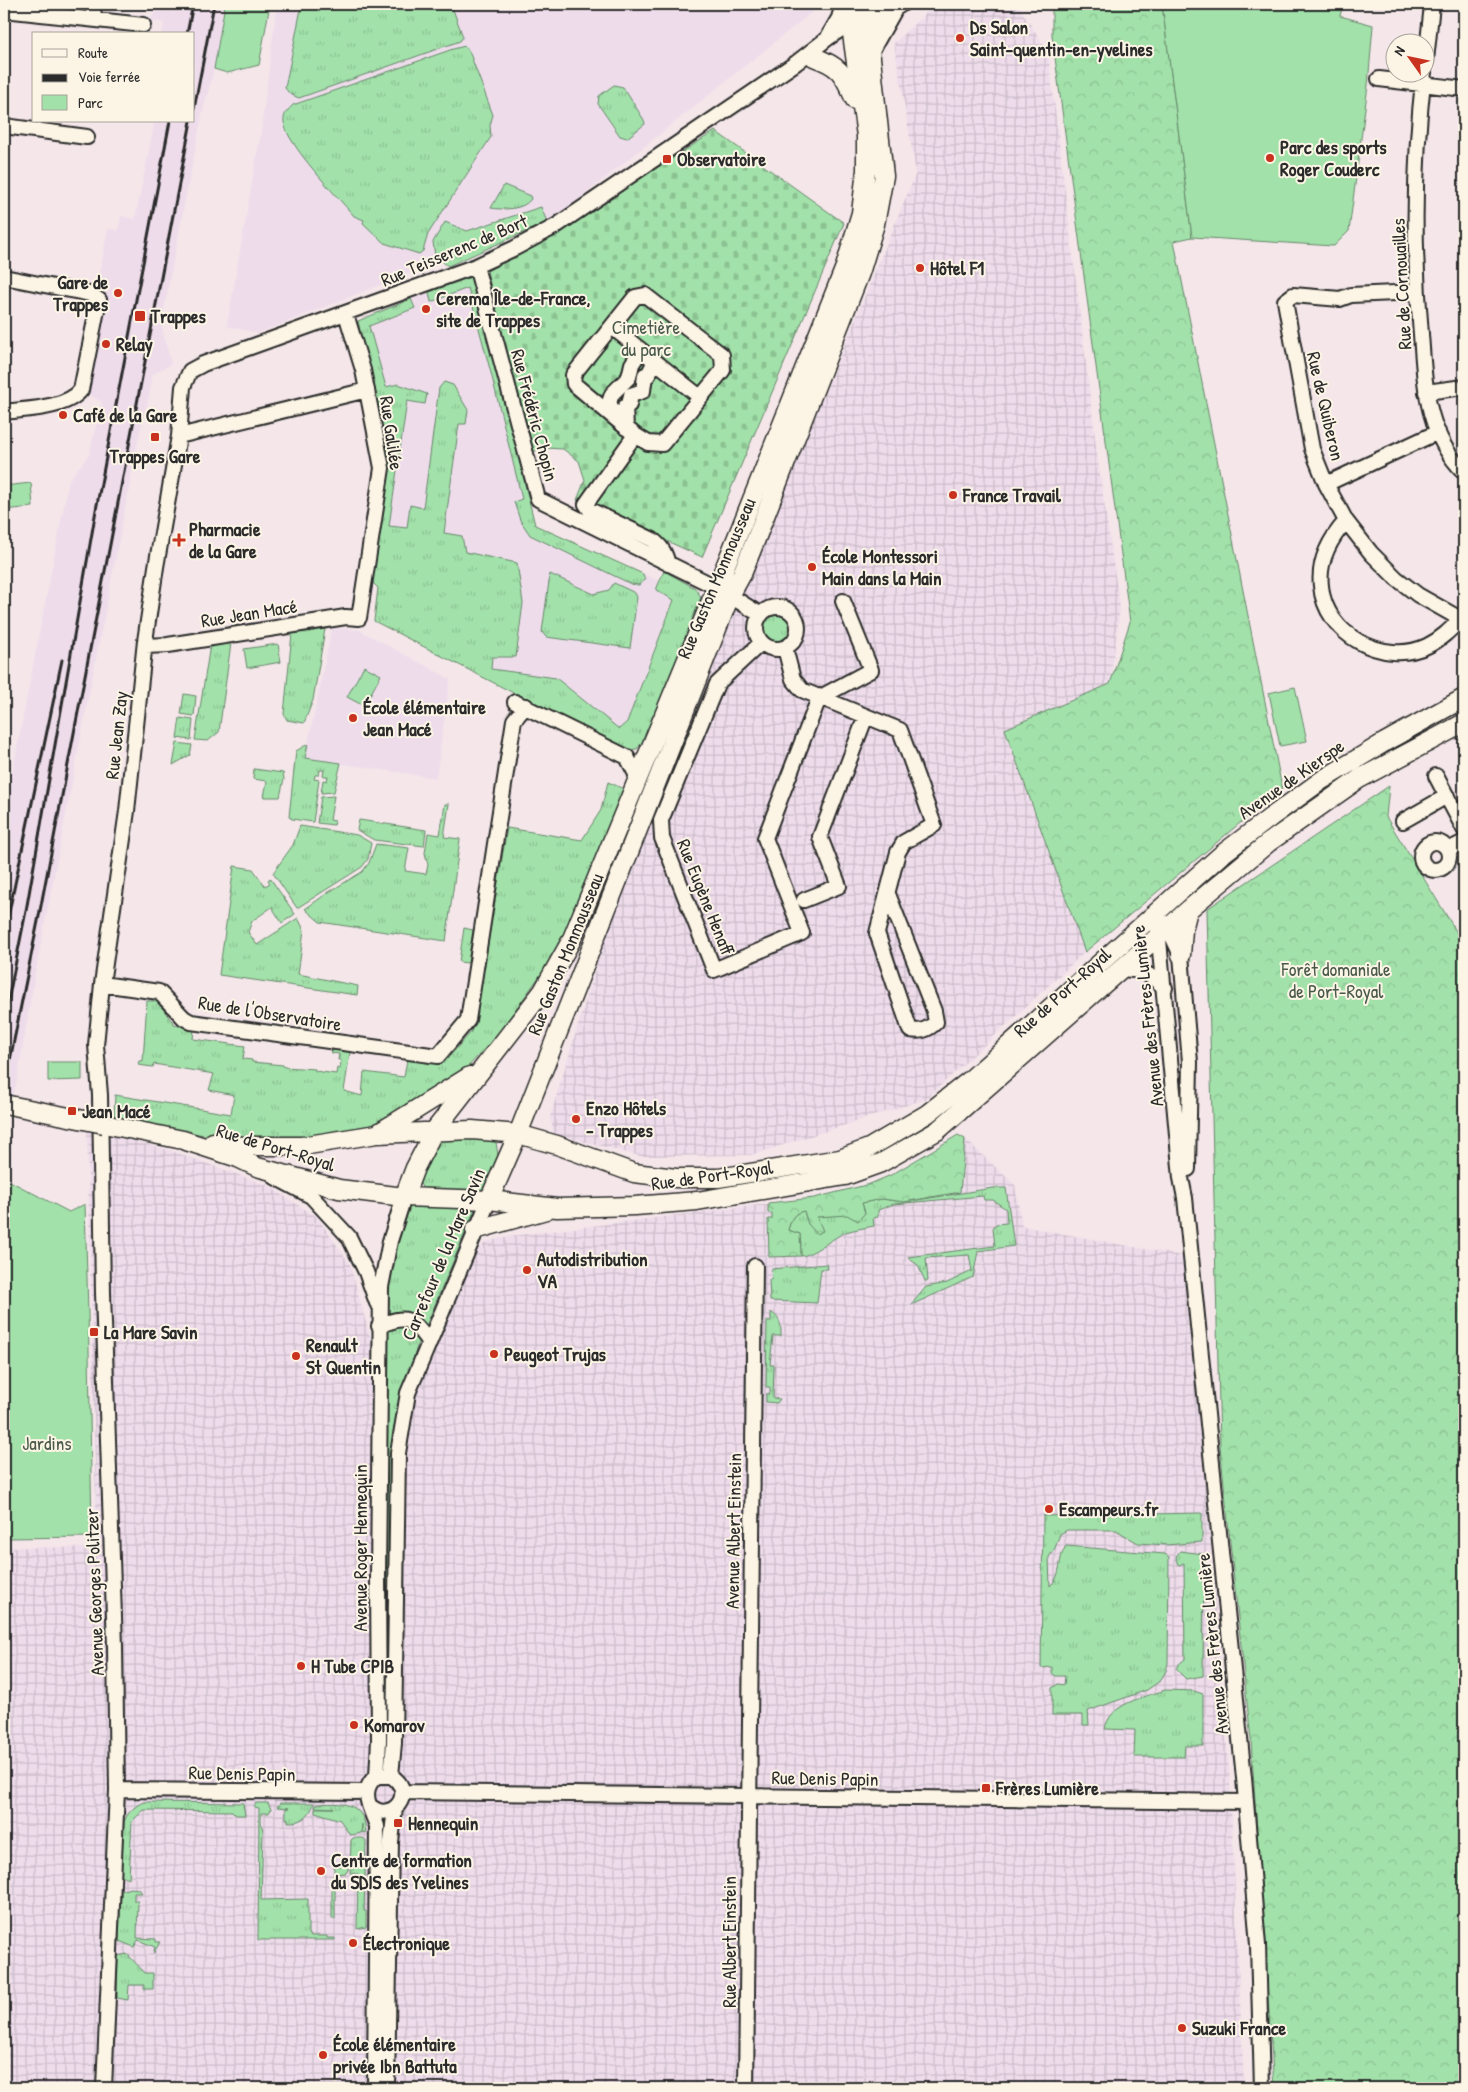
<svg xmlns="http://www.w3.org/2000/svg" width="1468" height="2092" viewBox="0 0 1468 2092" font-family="'Patrick Hand',sans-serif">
<defs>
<pattern id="industrial-grid" width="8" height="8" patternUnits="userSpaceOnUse" patternTransform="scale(1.25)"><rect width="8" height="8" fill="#eedceb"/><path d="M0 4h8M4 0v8" fill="none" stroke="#ccbdca"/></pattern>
<pattern id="grass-tufts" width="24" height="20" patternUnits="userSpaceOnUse" patternTransform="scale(1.25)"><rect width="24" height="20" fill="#a2e2aa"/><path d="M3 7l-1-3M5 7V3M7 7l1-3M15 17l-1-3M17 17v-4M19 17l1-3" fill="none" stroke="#8cc292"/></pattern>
<pattern id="forest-crowns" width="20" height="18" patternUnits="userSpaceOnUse" patternTransform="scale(1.25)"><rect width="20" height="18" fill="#a2e2aa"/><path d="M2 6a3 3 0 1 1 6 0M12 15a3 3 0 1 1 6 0" fill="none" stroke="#8cc292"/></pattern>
<pattern id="cemetery-stones" width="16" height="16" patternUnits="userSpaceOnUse" patternTransform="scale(1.25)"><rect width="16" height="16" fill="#a2e2aa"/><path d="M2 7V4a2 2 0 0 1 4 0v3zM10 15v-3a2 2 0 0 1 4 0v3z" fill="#8cc292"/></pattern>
</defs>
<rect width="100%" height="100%" fill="#f4e6e9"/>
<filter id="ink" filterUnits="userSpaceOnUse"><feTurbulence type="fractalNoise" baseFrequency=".02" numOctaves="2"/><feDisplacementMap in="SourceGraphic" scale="10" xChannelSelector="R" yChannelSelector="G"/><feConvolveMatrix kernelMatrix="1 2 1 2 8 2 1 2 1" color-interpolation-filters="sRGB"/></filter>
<g filter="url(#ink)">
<path fill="#eedceb" d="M161 4H225L214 69 202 114 161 324 171 364 151 375 150 392 139 436 34 979 17 1081 6 1118 4 1134V816L69 480 89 455 102 402 78 388 108 229 118 231 121 216 135 219 155 121H194V34H162L164 23 150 20Z
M277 4H822L560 214 258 333 227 326 261 132Z
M474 275 535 525 659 581 656 590 674 599 627 722 619 730 491 669 376 609 378 588 371 581 388 463 358 321Z
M332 628 359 630 450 679 436 778 305 758Z"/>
<path fill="url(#industrial-grid)" d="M936 4H1017L1048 52 1098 462 1120 608 1110 684 1005 730 1085 952 926 1099 751 1155 640 1156 554 1134 550 1117 615 905 734 612 916 173 894 43Z
M87 1130 169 1150 267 1185 317 1217 350 1264 370 1337 429 1351 471 1259 486 1242 512 1236 814 1198 870 1184 891 1175 958 1135 965 1139 1015 1185 1022 1226 1182 1256 1208 1513 1230 1782 1244 2088H4V1547L97 1548Z"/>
<path fill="url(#grass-tufts)" stroke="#66866a" d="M302 4H451L463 37 460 41 299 98 290 94 285 88Z
M465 46 469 51 493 115 490 125 491 137 428 234 423 251 419 254 384 243 363 223 364 220 354 216C338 197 286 144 284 122 283 114 288 110 293 105L453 49Z
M614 85 623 87 644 120 645 124 627 138 620 136 598 104 599 96Z
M504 185 530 196 531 199C523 210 503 210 491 208Z
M541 207 547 222 448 266 435 256 433 242 445 222 467 231Z
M474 275 535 525 643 574 645 580 639 585 631 584 530 535 520 520 514 502 522 499 491 373 468 288 431 302 429 292Z
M411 299 415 308 369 326 386 387 398 384 427 394 425 404 407 401 389 526 407 528 410 505 423 508 439 388 444 382 453 385 468 410 466 424H459L444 533 462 536 465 552 517 563 523 603 516 657H492L491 669 556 678 619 729 627 722 674 600 656 590 664 571 695 588 701 597 647 736 637 749 624 750 374 621 378 588 371 581 388 463 358 321Z
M550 574 594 594 609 590 614 583 635 593 637 597 630 648 546 637 542 632Z
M761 629a16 16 0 1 1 32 0a16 16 0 1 1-32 0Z
M325 629 313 700 304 723 287 720 284 714 292 634Z
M231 643 219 732 208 741 195 740 210 645Z
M184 694 196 696 194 716 181 714Z
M180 718 193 720 191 740 177 738Z
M177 743 192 745 190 755 173 765Z
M308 744 305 758 341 763 334 792 321 793 323 780 327 781 328 776H323L324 770H320L319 775H315L314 779 319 780 313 822 292 819 289 817 296 751Z
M254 769 283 773 284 779 280 797H264L267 781 253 779Z
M608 782 626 790 557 952 498 1034 467 1068 408 1106 370 1125 316 1137H223L173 1131 114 1117 115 1095 231 1114 234 1095 209 1090 214 1074 154 1064 153 1067 138 1065 139 1061H143L147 1001H157L174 1024 194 1030 193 1039 245 1046 243 1059 252 1060V1062L283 1065 284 1067 315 1069V1071L336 1074 337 1068 340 1069 341 1060H338L339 1054 331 1053 332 1049 350 1052 344 1091 362 1096 364 1072 404 1077 407 1060 435 1063 447 1059 471 1032 480 993 475 991 483 973 507 828 582 840 601 810Z
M334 796 330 820 335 821 334 825 317 823 321 797Z
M445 804H449L444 837 460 839 446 941 320 922 305 909 329 892 362 872 369 863 376 844 409 848 405 871 426 874 428 865 425 853 428 833 440 835Z
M359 820 426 830 424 846 374 840 357 830Z
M300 826 357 835 371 843 368 859 362 867 297 908 273 873 293 845Z
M234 866 253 869 265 886 270 883 268 880 270 878 295 914 282 923 272 907 252 921 248 932 257 945 298 918 304 930 298 974 358 986 357 995 219 975Z
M464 928 473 930 468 963 459 962Z
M490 1138 496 1142 498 1155 487 1183 480 1191 473 1193 423 1189 417 1178 439 1139Z
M993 1188H1006L1014 1246 978 1251 973 1277 911 1305 926 1287 947 1283 972 1271 969 1255 926 1258 928 1281H925L918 1265 908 1258V1257L995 1246 993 1228 996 1224 1007 1223 1006 1209 993 1200H984L983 1196 894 1204 878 1210V1217L873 1218 874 1226C865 1228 855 1229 846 1232 834 1237 811 1256 801 1256L800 1234 788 1230C791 1219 793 1213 804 1211L808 1224 817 1217 865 1213 862 1203 882 1199 904 1202Z
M407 1202 476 1207 426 1326 385 1318 389 1272Z
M827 1264 828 1269H821L817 1303 770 1301 769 1280 772 1279 771 1269Z
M771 1312C781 1319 781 1325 781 1336H773L770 1365H774L773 1398 780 1399 777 1403 766 1402V1394L770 1393V1387H766L767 1321H771Z
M407 1324 418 1333V1343L402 1397 390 1764 384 1765V1335L389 1328Z
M1202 1513V1542L1166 1545 1138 1543 1116 1530H1067L1060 1534 1055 1548 1049 1557 1050 1586C1063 1575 1057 1558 1066 1546L1165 1554 1169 1557 1168 1663 1166 1671 1160 1681 1147 1690 1088 1711 1089 1725H1083V1715H1052V1688L1058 1684 1064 1685 1065 1676H1056L1052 1673V1667L1041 1668 1043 1516Z
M1180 1551 1204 1554 1203 1676 1186 1679 1176 1669 1178 1665 1185 1659 1184 1563 1179 1565 1176 1557Z
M1165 1690 1194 1691 1203 1694V1746H1185L1184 1757H1134L1135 1730 1105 1729C1110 1703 1142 1698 1165 1690Z
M145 1802 243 1803 245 1815H236L232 1811 144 1810 132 1821 129 1878 121 1875 124 1822C128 1811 135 1806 145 1802Z
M256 1803H268L271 1809 269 1813H261V1823L263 1831 261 1900 308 1899V1933L311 1936H327V1938H335V1940H258L259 1808 254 1807Z
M280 1803H314C310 1816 301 1823 288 1822V1819H286V1808H289L277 1807Z
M316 1804C340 1803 364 1800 366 1832L362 1833V1824L361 1833 350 1835 340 1820 315 1812V1808H334L315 1807Z
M353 1838H363L366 1841 364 1911H366V1927L357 1929 358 1874 350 1873 351 1840Z
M348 1861V1870L346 1873 335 1874V1919H332V1877L334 1876V1866H341Z
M130 1888 139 1889 142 1893H134V1901H138L137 1938 156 1939V1942H160L153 1954 155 1947 138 1940 134 1947 119 1941 121 1891Z
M127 1954 145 1973H153V1989H144V1985H129L128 2000 117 1998 118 1956Z"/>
<path fill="url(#forest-crowns)" stroke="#66866a" d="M1052 4H1162L1192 237 1174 241 1282 788 1085 952 1005 729 1110 684 1130 622 1052 35Z
M1389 786 1386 817 1464 944V2088H1274L1251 1740 1220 1446 1207 909Z
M958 1135 965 1139 960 1192 904 1202 882 1199 862 1203 865 1213 858 1221 847 1215 817 1217 823 1231 817 1234 808 1224 804 1211C793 1213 791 1219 788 1230L800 1234 801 1256 769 1257 768 1219H772V1213H768V1203L814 1198 870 1184 891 1175Z"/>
<path fill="url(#cemetery-stones)" stroke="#66866a" d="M715 131 844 223 702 557 577 500 585 480 579 461 563 449 546 448 531 452 487 271 536 245Z"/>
<path fill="#a2e2aa" stroke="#66866a" d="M225 4H270L259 65 227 73 214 69Z
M1162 4H1343L1340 16 1373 25 1368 85 1349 231 1334 246 1192 237Z
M31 483 33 507 4 510V486Z
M278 644 281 662 247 668 244 649Z
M364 666 381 675 364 706 347 697Z
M1295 687 1307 741 1280 746 1269 693Z
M48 1062H82V1080L48 1081Z
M4 1178 69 1212 85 1204 89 1350 92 1537 4 1538Z"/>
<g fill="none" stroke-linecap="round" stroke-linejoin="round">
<g stroke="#2b2b2b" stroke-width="18">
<path id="minor" d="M4 10 143 25
M93 19 94 4
M861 30 902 4
M828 37 839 18 843 4
M872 50 894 11
M1426 60 1432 5
M1424 72C1414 159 1413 248 1421 334 1423 360 1424 387 1431 413 1437 435 1448 456 1464 472
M1379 79 1464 89
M4 126 87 137
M476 266 538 499 716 587 761 615
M4 277 90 294 99 300 81 390C66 409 26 409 4 412
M1417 292 1351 295 1340 299 1293 295 1285 301 1312 449 1326 484 1346 521 1371 553 1396 578 1418 595 1464 621
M612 327 700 397
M1426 392 1464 387
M617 418 609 403 612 394 629 377 632 364 641 350
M626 428 625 407 629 405 631 395 643 391 645 375H648L652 367 659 365
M635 435 574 384 573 375 635 297 645 295 722 355 723 370 662 444 648 443 635 435 586 504 590 510 653 540C662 547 665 553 668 564
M179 436 367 390
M1326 484 1438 432
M1346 521C1330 539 1318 561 1321 586 1325 635 1384 666 1427 646 1440 640 1450 630 1460 620
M756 628a21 21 0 1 1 42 0a21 21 0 1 1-42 0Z
M761 643 717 684 661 820 662 838 714 970 802 933 765 838 819 698 871 670 843 601
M145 646 168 645 346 617 359 618 382 468 363 370 346 314
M785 648 793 679 802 690 900 730 934 825 904 842 898 852 877 933 910 1030C921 1032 928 1030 936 1022L934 1011 888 894
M515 702 627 757 638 778
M1436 776 1464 829
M1403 821 1447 796
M1421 856a14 14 0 1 1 28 0a14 14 0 1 1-28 0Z
M1448 850 1464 842
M804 900 839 886 820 837 866 716
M1162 921 1172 936 1181 955 1190 1062 1188 1169
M1158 929 1181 1178 1185 1198 1244 1778 1258 1945 1262 2088
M1120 969C1144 970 1147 972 1165 988
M102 984 159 992 184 1018 191 1022 438 1056 468 1020 514 720 526 706
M275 1177 311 1196 349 1237 366 1272 377 1303
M379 1326C407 1314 411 1318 428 1341
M377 1776 379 1740 378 1576 381 1287 390 1241 404 1197
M391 1776 394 1743 398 1453 408 1393 489 1200
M117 1790 366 1792
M403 1792 1246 1802
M369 1805C391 1826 418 1792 391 1776H377C358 1790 371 1809 377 1826L375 2088
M104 2088 117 1790 115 1646 103 1293 100 1095 96 1045 102 984 127 811 145 641 156 567 179 436 183 387 190 371 203 364 476 266 515 248 556 226 796 63 828 38 879 4
M387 2088 391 1842 395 1808
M746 2088 755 1266"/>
</g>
<g stroke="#2b2b2b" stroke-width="21">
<path id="major" d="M814 57C842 67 843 74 855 100
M1181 955 1183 930 1188 910
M104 1124 183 1140 238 1158 257 1167 339 1189 404 1197 489 1200 557 1208 635 1206 697 1201 845 1176 881 1163 937 1131 1188 910 1268 843 1359 779 1464 723
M380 1132 470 1076
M213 1142 242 1146H302L377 1134 472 1130 518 1134 557 1145 634 1173 676 1178H718L840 1159 869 1148 927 1114 970 1080 1177 894 1221 855 1271 817 1322 780 1385 742 1464 698
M404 1197 415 1168 434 1131 543 991 571 941 725 567 845 267 861 213 866 170V136L848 4
M489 1200 518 1134 730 596 742 574 756 539 860 273 875 224 884 176 865 4
M475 1230 546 1210"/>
</g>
<use href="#minor" stroke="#fcf5e5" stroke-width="14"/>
<use href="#major" stroke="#fcf5e5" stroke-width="18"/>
<path stroke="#2b2b2b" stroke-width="3" d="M187 34 193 4
M194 109 214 4
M4 936 62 660
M4 1021 26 911 96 510 170 121
M4 1090 39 916 191 121"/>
<g stroke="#2b2b2b" stroke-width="21" stroke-linecap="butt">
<path id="major-bridge" d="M4 1104 104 1124"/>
</g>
<use href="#major-bridge" stroke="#fcf5e5" stroke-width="18"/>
</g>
</g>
<g fill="#c8321e" stroke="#fcf5e5" stroke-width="2">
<circle cx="960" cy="38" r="5"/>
<circle cx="1270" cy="158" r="5"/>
<rect x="662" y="154" width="10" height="10" rx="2.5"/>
<circle cx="920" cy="268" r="5"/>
<circle cx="118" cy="293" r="5"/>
<circle cx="426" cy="309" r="5"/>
<rect x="134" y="310" width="12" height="12" rx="2.5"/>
<circle cx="106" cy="344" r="5"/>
<circle cx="63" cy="415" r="5"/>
<rect x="150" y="432" width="10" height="10" rx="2.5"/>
<circle cx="953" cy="495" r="5"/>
<path d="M176.5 532.5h5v5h5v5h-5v5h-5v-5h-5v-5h5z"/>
<circle cx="812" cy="567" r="5"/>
<circle cx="353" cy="718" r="5"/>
<rect x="67" y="1106" width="10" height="10" rx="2.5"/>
<circle cx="576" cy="1119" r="5"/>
<circle cx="527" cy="1270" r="5"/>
<rect x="89" y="1327" width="10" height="10" rx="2.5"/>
<circle cx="494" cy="1354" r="5"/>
<circle cx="296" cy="1356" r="5"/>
<circle cx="1049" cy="1509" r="5"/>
<circle cx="301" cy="1666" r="5"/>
<circle cx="354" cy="1725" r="5"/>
<rect x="981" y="1783" width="10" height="10" rx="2.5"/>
<rect x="393" y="1818" width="10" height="10" rx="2.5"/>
<circle cx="321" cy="1871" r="5"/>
<circle cx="353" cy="1943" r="5"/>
<circle cx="1182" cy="2028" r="5"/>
<circle cx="323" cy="2055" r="5"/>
</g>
<g text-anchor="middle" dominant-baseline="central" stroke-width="4" stroke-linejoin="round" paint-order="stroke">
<g font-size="19" font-weight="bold" fill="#2b2b2b" stroke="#fcf5e5" text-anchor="start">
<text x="970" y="27">Ds Salon<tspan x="970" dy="22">Saint-quentin-en-yvelines</tspan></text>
<text x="1280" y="147">Parc des sports<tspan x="1280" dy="22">Roger Couderc</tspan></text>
<text x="677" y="159">Observatoire</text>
<text x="930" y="268">Hôtel F1</text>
<text x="108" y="282" text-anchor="end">Gare de<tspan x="108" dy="22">Trappes</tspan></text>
<text x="436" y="298">Cerema Île-de-France,<tspan x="436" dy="22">site de Trappes</tspan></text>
<text x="151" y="316">Trappes</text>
<text x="116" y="344">Relay</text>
<text x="73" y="415">Café de la Gare</text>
<text x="155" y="456" text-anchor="middle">Trappes Gare</text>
<text x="963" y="495">France Travail</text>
<text x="189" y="529">Pharmacie<tspan x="189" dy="22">de la Gare</tspan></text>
<text x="822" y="556">École Montessori<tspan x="822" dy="22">Main dans la Main</tspan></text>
<text x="363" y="707">École élémentaire<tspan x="363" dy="22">Jean Macé</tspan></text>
<text x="586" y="1108">Enzo Hôtels<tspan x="586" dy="22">- Trappes</tspan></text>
<text x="82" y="1111">Jean Macé</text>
<text x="537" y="1259">Autodistribution<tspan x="537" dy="22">VA</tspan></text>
<text x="104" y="1332">La Mare Savin</text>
<text x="306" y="1345">Renault<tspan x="306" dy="22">St Quentin</tspan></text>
<text x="504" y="1354">Peugeot Trujas</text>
<text x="1059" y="1509">Escampeurs.fr</text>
<text x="311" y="1666">H Tube CPIB</text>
<text x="364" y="1725">Komarov</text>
<text x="996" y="1788">Frères Lumière</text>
<text x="408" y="1823">Hennequin</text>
<text x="331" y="1860">Centre de formation<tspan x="331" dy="22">du SDIS des Yvelines</tspan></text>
<text x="363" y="1943">Électronique</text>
<text x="1192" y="2028">Suzuki France</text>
<text x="333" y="2044">École élémentaire<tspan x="333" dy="22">privée Ibn Battuta</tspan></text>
</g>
<g font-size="19" fill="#2b2b2b" stroke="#fcf5e5">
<text transform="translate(454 250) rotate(-23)">Rue Teisserenc de Bort</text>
<text transform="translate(1401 284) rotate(-93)">Rue de Cornouailles</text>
<text transform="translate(1326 406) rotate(77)">Rue de Quiberon</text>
<text transform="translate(535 415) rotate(75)">Rue Frédéric Chopin</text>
<text transform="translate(392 433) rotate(82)">Rue Galilée</text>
<text transform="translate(716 578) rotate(-67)">Rue Gaston Monmousseau</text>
<text transform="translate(249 613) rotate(-9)">Rue Jean Macé</text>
<text transform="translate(116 735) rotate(-84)">Rue Jean Zay</text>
<text transform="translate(1291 779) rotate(-35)">Avenue de Kierspe</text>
<text transform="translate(706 897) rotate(68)">Rue Eugène Henaff</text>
<text transform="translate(565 954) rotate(-68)">Rue Gaston Monmousseau</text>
<text transform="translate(1062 992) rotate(-42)">Rue de Port-Royal</text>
<text transform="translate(270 1013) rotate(9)">Rue de l'Observatoire</text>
<text transform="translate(1147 1016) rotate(-96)">Avenue des Frères Lumière</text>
<text transform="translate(276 1147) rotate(17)">Rue de Port-Royal</text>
<text transform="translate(712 1175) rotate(-8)">Rue de Port-Royal</text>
<text transform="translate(443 1254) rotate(-67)">Carrefour de la Mare Savin</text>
<text transform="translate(733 1531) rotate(-89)">Avenue Albert Einstein</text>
<text transform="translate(360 1548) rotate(-90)">Avenue Roger Hennequin</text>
<text transform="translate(94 1592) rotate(-92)">Avenue Georges Politzer</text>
<text transform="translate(1212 1644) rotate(-96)">Avenue des Frères Lumière</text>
<text transform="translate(242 1773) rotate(1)">Rue Denis Papin</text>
<text transform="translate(825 1778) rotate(1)">Rue Denis Papin</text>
<text transform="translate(729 1942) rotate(-90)">Rue Albert Einstein</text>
</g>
<g font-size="19" fill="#49594b" stroke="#fcf5e5">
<text x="646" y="327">Cimetière<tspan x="646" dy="22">du parc</tspan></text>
<text x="1336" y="969">Forêt domaniale<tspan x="1336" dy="22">de Port-Royal</tspan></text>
<text x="47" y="1443">Jardins</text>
</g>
</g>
<rect width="1468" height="2092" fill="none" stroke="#fcf5e5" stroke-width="20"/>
<rect x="10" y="10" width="1448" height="2072" fill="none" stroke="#2b2b2b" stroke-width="2" filter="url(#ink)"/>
<rect x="32" y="32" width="162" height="90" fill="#fcf5e5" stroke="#a8a49b"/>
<rect x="42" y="49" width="25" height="8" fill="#fcf5e5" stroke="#a8a49b"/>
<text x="78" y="58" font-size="15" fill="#2b2b2b">Route</text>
<rect x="42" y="74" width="25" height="8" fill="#2b2b2b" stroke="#a8a49b"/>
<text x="78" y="82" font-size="15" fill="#2b2b2b">Voie ferrée</text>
<rect x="42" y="95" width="25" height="15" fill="#a2e2aa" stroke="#a8a49b"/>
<text x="78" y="108" font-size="15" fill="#2b2b2b">Parc</text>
<g transform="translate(1410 58) rotate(303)"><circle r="24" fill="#fcf5e5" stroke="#a8a49b"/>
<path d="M0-4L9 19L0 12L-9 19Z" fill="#c8321e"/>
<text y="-8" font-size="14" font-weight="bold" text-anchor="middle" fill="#2b2b2b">N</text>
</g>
</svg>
